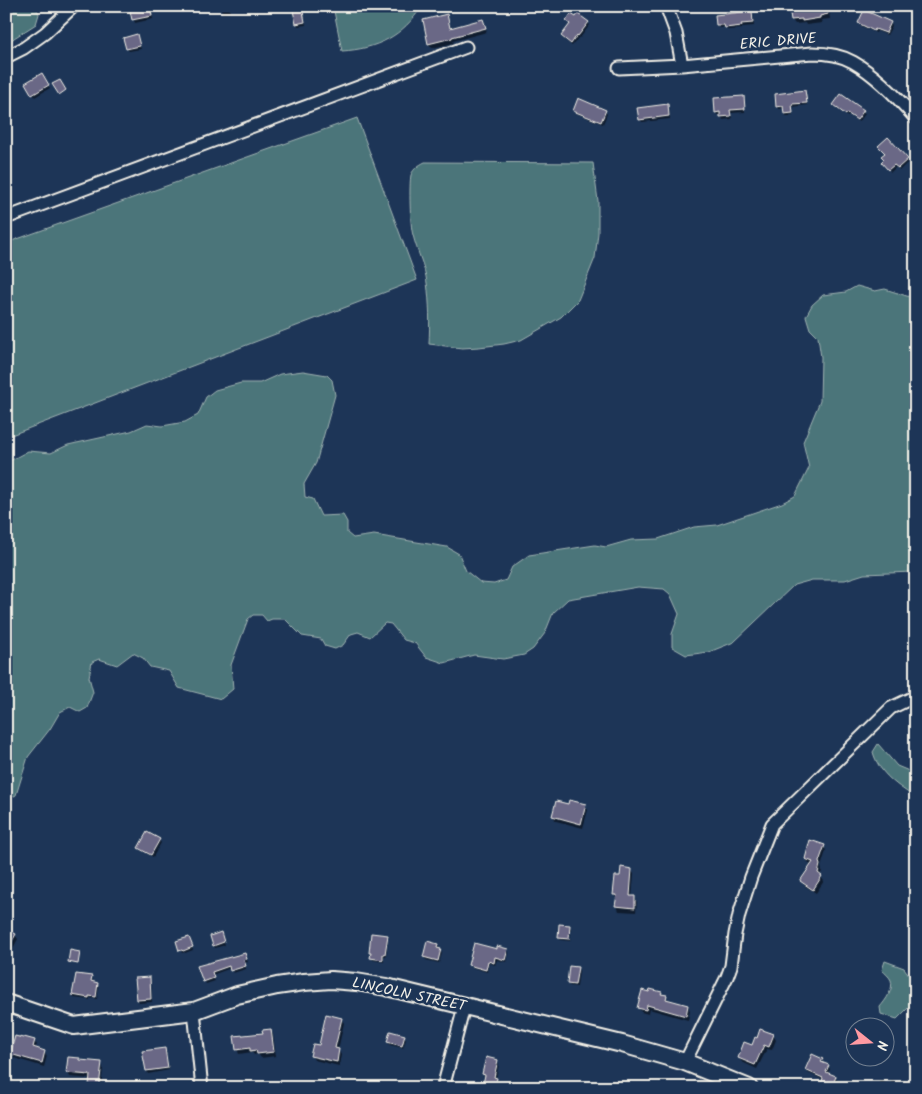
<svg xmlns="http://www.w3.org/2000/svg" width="922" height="1094" viewBox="0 0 922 1094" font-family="Kalam,sans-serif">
<rect width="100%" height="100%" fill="#1d3557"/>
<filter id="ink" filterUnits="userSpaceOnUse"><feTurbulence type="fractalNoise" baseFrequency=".02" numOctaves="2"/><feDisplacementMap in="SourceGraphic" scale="10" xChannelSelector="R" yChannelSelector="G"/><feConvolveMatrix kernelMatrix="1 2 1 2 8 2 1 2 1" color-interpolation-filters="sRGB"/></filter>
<g filter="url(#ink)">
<path fill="#4b757a" stroke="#a0b3b1" d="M6 6H35L39 14 36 24 14 38 6 46Z
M333 6H422C403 36 377 49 342 51Z
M357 118 417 280 6 437V243Z
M425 162 593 163 598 201V233L595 258 578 300 561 317 521 340 504 344 479 347 462 348 429 344C430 324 430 303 427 283 425 266 417 252 413 235 410 226 409 184 411 175 414 168 419 165 425 162Z
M857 286 875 291 885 289 916 299V571L913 572 864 574 845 580H812L794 585 734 642 709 652 686 655 672 647V634L679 614 670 594 664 589 638 587 568 599 553 613 545 633 533 649 524 655 503 659 474 655 444 663 426 657 415 643 404 640 391 624 385 623 370 637 358 632 351 634 343 645 335 649 325 646 321 639 302 636 285 619H272L267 621 262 615H253L248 619 231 665 233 689 221 699 179 688 169 671 150 667 143 658 133 653 117 665 99 659 92 662 89 677 93 692 87 708 80 712 70 707 60 712 50 729 28 757 16 795 6 801V463L28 451 51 453 68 445 131 431 147 424 162 426 185 422 198 415 206 397 215 390 241 383H260L280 374 303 371 327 375 332 380 335 395 316 463 304 484 305 497 313 499 321 516 343 515 347 522V533L353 538 374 535 447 547 459 554 466 571 481 583 494 584 506 580 512 567 529 555 595 545 606 547 631 540 658 539 694 527 717 525 782 503 795 496 809 468 803 442 820 401 821 357 818 337 810 329 806 316 812 305 823 295 846 292Z
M878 744 897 766 916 774V798C898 786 879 774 873 752Z
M885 961 904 968 916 984V1005L912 1004 897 1019 881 1014 880 1007C886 1000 894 989 891 980 889 976 885 973 882 970Z"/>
<path fill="#0007" d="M130 6 151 10 153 19 135 23Z
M209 6H229L230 12 223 13 220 7 211 9Z
M293 6H302L306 25 298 26Z
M827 6 829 10 830 19 821 20 822 23 806 25 805 23 795 24 792 20Z
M751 12 753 15 754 26 742 27V29L727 30 726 27 719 28 717 25 716 16Z
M446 15 448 20 451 29 483 21 487 32 453 41 454 43 432 48 429 44 424 21Z
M567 21 588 23 590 25 580 38 579 37 572 46 564 39 562 36 571 25Z
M859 23H890L892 26 887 35 877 31 876 33 861 26Z
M136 35 141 49 129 51 127 48Z
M42 75 50 88 35 97 27 83Z
M804 91 806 94 807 105 792 107 793 116H786L784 108 779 109 778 106Z
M743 98 745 100V112L731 113 732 119 723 120 721 115H717L716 112Z
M667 105 669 108 670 119 642 122 640 119Z
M834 105 863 111 865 114 859 122 849 115 848 117 836 108Z
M575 111H605L607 114 603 124 576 113Z
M907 160 908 162 900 170 896 167 891 172 884 165Z
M569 805H585L588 810 583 828 556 821 553 816Z
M159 840 161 843 153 857 141 850 140 848Z
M824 846 826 851 821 867 822 871 820 876 824 881 816 893 805 886 802 881 812 865 809 864 806 859Z
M631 870 634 874 632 897H634L637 902 636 912 619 911 617 906V900L614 894 621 878Z
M570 926 571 929 570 941 561 940 559 938Z
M15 935 18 939 10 954 6 951Z
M222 936 225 945 215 948 214 945Z
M387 936 388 939 386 956H384V962L373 960 370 952Z
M190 941 193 950 185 953V952L182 953 181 950Z
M428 943 438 945 439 948V950L442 953 439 963 426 960 424 957Z
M508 950 509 953 507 962 497 960 495 965 489 963 487 972 471 967 470 965Z
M246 957 248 962 245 963 246 969 233 973 231 968 212 975 215 981 206 984 199 967Z
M578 969 579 971 577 987 570 986 568 984Z
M91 978 93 980 92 983 97 984 99 987 97 999 90 998V1000L74 998 73 995Z
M149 978 151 981 152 1002 139 1003 138 1000 136 979Z
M661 993 662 995 666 996 669 1001 688 1006 690 1011 688 1020 649 1009 648 1014 641 1012 639 1007Z
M341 1019 344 1023 338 1050 341 1055 339 1066 314 1060 312 1056Z
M271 1030 273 1035 276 1056 261 1058 258 1054 254 1055 252 1052 239 1054 237 1049Z
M773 1035 776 1040 772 1050 767 1049 757 1069 742 1062 739 1058 753 1047Z
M404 1036 406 1039 403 1048 390 1045 388 1042Z
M24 1040 34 1041 37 1045 35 1049 44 1052 47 1056 44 1067 14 1058 11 1054Z
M165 1049 166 1052 169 1070 148 1074 147 1071Z
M822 1060 823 1063V1064L828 1066 830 1069 828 1074 836 1077 837 1080 834 1088H827L824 1086 823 1084 824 1080 808 1073 807 1070Z
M497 1061 499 1064 496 1078 498 1081 496 1088H483L485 1078 483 1074Z
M81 1062 101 1063 103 1068 101 1088H91L90 1085 91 1079 70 1077 68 1072Z
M880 1080 890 1085 892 1080 898 1083 901 1088H877Z
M268 1086 269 1088H256V1087Z"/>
<path fill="#6b6786" stroke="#f4f1e8" d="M129 6H150L152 16 132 20Z
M292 6H302L305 22 296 24Z
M797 6H827L828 14 820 16V18L802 21V19L791 20 789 7Z
M864 10 891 22 886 33 875 29 874 31 858 23Z
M752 11 753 23 741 24 742 26 725 28 724 25H716L715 15Z
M447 14 450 28 483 19 486 28 452 37V38L428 44 423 20Z
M571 14 576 17 578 14 589 22 578 36 577 35 571 44 561 36 570 24 566 21Z
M137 34 140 46 126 49 123 38Z
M42 73 49 85 32 95 25 83Z
M60 80 66 90 59 95 52 84Z
M805 90 807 103 792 104 793 113 784 114 783 106 776 107 775 94Z
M841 94 864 110 857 120 847 113 846 115 833 105Z
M744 96 745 109 730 110 731 116 720 117V112L715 113 714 98Z
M578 98 606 110 601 122 573 111Z
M668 104 669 116 639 120 637 108Z
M888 137 908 159 898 168 894 165 888 170 881 162 884 159 881 156 885 153 878 146Z
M569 800 586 804 581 824 552 816 556 801 568 804Z
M147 832 160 839 151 855 138 848Z
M810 840 825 845 819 862 820 865 818 873 822 876 813 890 800 881 813 862 805 859Z
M621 867 632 869 630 896H635V908L615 906 617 895H613L615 876H620Z
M559 924 570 925 569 939 558 938Z
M6 929 16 934 6 952Z
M221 932 224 942 213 946 210 936Z
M371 933 388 935 385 954H383V960L370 958 371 953H369Z
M189 937 193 947 183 951 182 950 179 951 176 941Z
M427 941 438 944 437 948 441 949 438 961 423 957Z
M474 943 497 949V946L508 949 505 960 495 957 494 963 488 961 486 970 468 965Z
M70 950 80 952 78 964 68 962Z
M245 953 247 959 244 960 246 966 230 971 229 966 212 972 214 978 203 982 197 966Z
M569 966 578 967 575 985 567 984Z
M76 974 92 976 91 981 98 983 96 997 89 996V998L72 995Z
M150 977 151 999 137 1000 135 978Z
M650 989 662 992 661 994 667 995 666 999 688 1005 686 1016 647 1005 646 1010 637 1008 642 990 649 992Z
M326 1014 342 1018 335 1048 339 1049 337 1062 310 1056 313 1044 319 1045Z
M271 1029 274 1052 257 1054 256 1050 250 1051V1048L236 1050 234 1036 263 1033 262 1030Z
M760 1029 774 1034 769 1047 764 1045 755 1065 738 1058 744 1042 752 1045 755 1037 757 1038Z
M390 1031 405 1035 402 1046 387 1042Z
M15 1036 23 1038 24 1037 35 1040 33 1047 45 1051 42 1063 10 1054Z
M165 1048 168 1068 146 1071 142 1051Z
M812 1054 823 1059 821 1062 829 1065 826 1072 836 1076 832 1088 821 1084 823 1078 805 1070Z
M68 1057 80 1058V1060L102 1062 99 1087 89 1085 90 1075 66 1073Z
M486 1057 498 1060 494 1077 497 1078 495 1088H482L485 1075 482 1074Z"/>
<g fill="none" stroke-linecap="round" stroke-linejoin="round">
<g stroke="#f4f1e8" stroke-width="15">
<path id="minor" d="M666 6 676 33 682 65
M6 57 24 48 45 33 74 6
M619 68 682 65 812 53C825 53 841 55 853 62 876 75 899 99 916 119
M6 218 466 47
M194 1011 202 1088
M685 1062 727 977 731 966 735 934 739 915 751 877 772 824 891 708 916 696
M443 1088 464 1007"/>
</g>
<g stroke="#f4f1e8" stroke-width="20">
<path id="secondary" d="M6 1003 74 1026 194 1011 237 995 277 986 304 982 331 980 356 982 386 987 622 1044 685 1062 749 1088"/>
</g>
<use href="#minor" stroke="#1d3557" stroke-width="11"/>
<use href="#secondary" stroke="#1d3557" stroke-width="16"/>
</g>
</g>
<g text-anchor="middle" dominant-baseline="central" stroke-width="5" stroke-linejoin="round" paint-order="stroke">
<g font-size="15" fill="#f4f1e8" stroke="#1d3557">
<text transform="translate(778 42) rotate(-5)">ERIC DRIVE</text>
<text transform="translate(409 995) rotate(12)">LINCOLN STREET</text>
</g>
</g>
<rect width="922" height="1094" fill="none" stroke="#1d3557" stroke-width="25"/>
<rect x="12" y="12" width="897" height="1069" fill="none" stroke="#f4f1e8" stroke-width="2" filter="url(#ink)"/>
<g transform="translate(870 1042) rotate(107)"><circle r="24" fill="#1d3557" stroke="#738091"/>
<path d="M0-4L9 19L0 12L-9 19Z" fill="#ff9aa2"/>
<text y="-8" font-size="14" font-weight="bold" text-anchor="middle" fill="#f4f1e8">N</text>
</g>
</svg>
